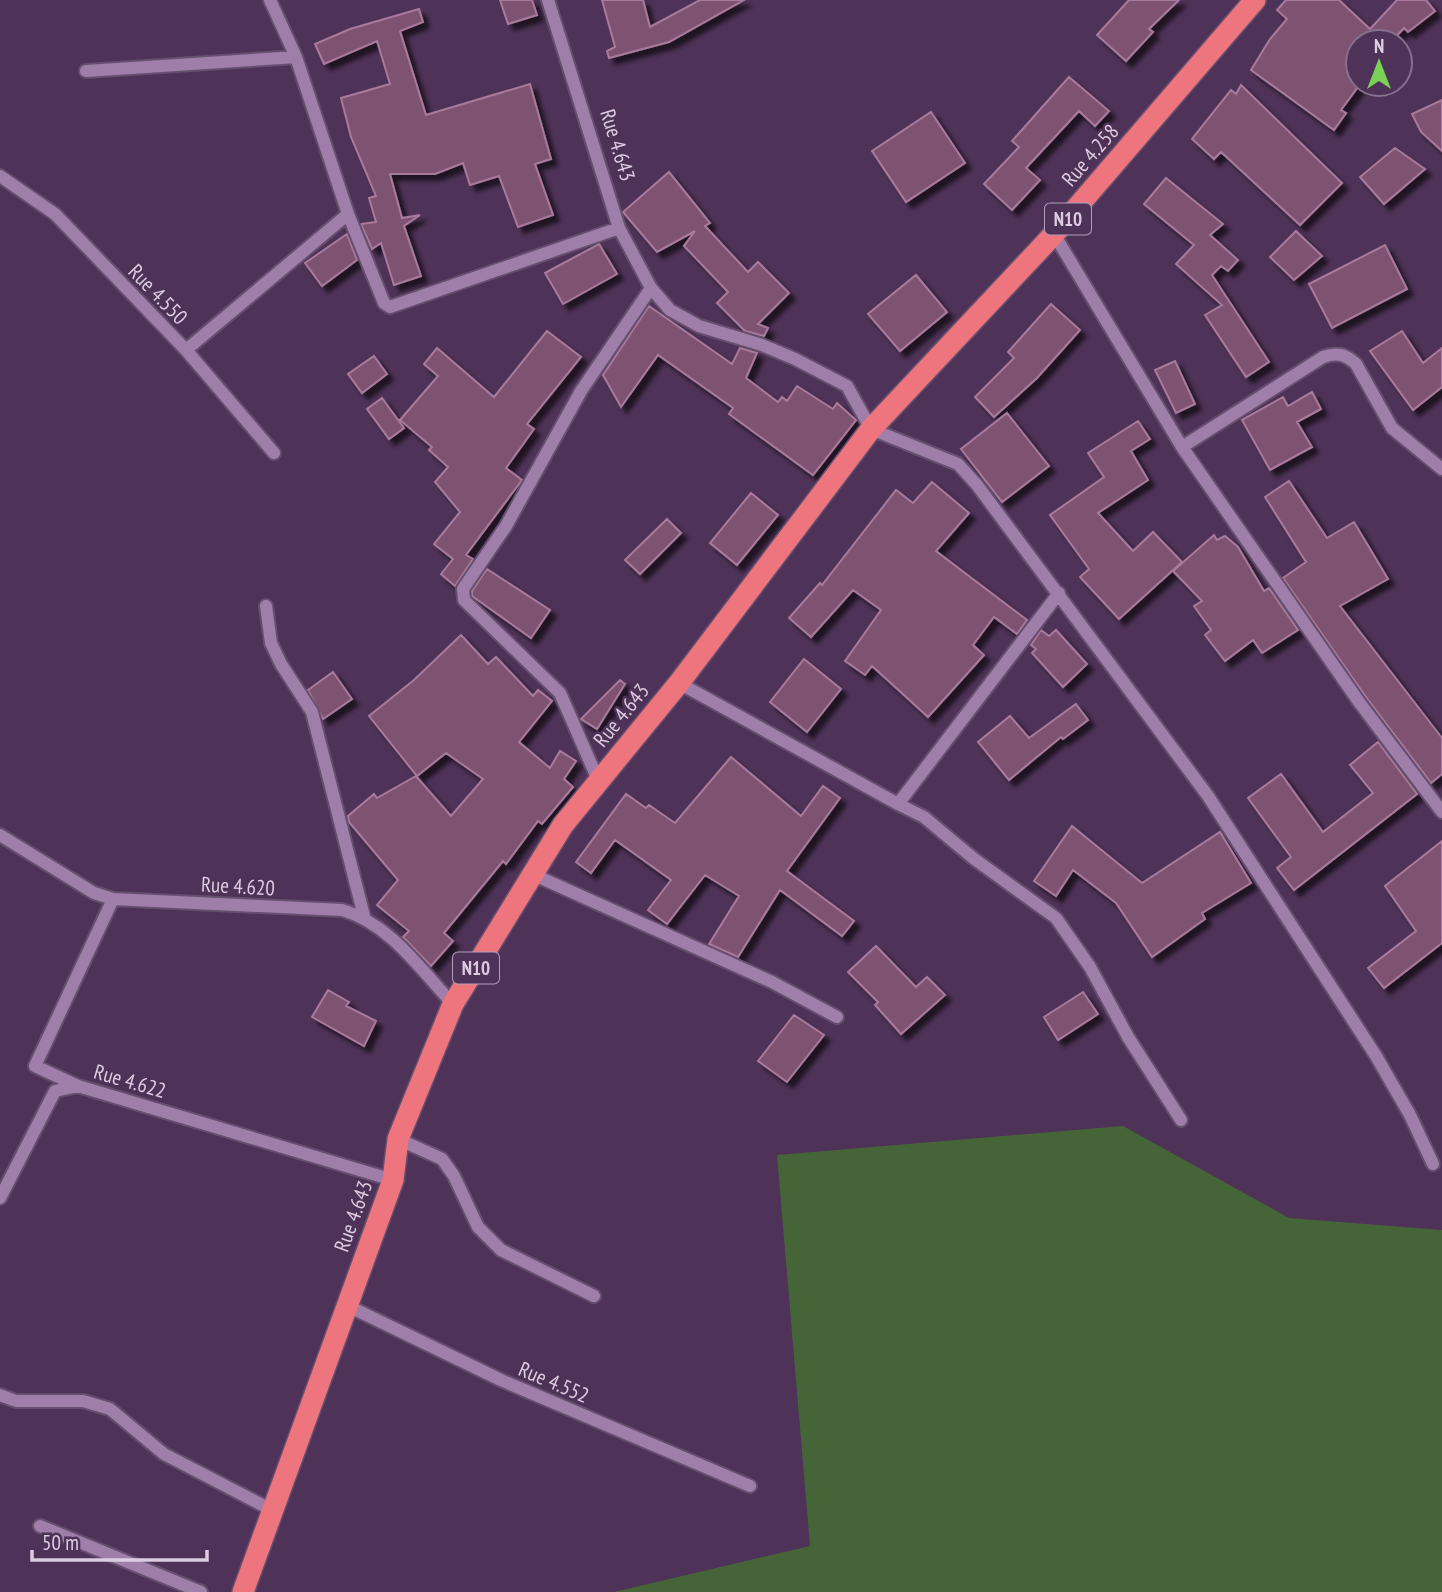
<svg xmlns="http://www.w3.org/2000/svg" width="1442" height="1592" viewBox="0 0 1442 1592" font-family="'PT Sans Narrow',sans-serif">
<defs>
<filter id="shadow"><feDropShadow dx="6" dy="6" stdDeviation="2" flood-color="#0009"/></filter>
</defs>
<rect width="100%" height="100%" fill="#4e3257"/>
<path fill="#456539" d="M1123 1126 1289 1218 1442 1230V1592H614L810 1546 777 1155Z"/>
<path fill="#7e5372" stroke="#a87a9b" stroke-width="2" filter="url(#shadow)" d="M500 0H532L537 15 508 24Z
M602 0H643L650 27 700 0H744L669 42 609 58 607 51 615 47Z
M1129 0H1179L1149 29 1153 32 1126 61 1097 35Z
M1286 0H1339L1370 29 1397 0H1426L1435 11 1408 32 1404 28 1391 42H1358V87L1341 110 1346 113 1334 130 1251 70 1270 39 1287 19 1277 10Z
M419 9 423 22 400 31 426 115 530 84 551 159 535 164 553 215 518 227 499 176 470 185 463 163 435 174H390L402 218 420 215 404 226 421 276 394 285 381 243 372 249 361 224 376 222 369 198 376 196 351 137 341 98 390 84 377 41 324 64 315 44 350 29Z
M1069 77 1109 111 1095 126 1079 111 1026 168 1040 180 1012 210 984 184 1019 147 1012 141Z
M1241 85 1342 183 1300 225 1221 152 1214 159 1192 139 1231 90 1236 94Z
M1442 100V151L1421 132 1412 114Z
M931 112 965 163 906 202 872 151Z
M1395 148 1425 169 1384 204 1360 177Z
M669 172 710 223 705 226 748 272 758 262 789 293 758 324 768 328 764 336 745 331 717 303 728 292 684 246 695 231 657 252 623 212Z
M1166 178 1223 224 1210 235 1238 260 1228 271 1221 266 1212 275 1269 362 1246 377 1205 315 1222 305 1176 264 1194 245 1144 204Z
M1296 231 1322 256 1294 280 1270 257Z
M347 234 357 260 322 286 305 263Z
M599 244 617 274 563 304 545 273Z
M1385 245 1407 289 1332 328 1309 284Z
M916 275 947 312 900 351 868 314Z
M1051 304 1080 330 1037 378 994 417 975 397 1014 358 1008 352Z
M649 306 732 364 740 348 757 353 746 378 778 402 782 397 787 401 797 386 833 409 837 403 856 420 813 475 729 414 733 408 658 355 621 407 603 375Z
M547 331 581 357 527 424 534 429 506 468 522 480 466 555 473 559 455 586 441 574 453 559 434 544 460 512 435 482 448 467 429 450 432 447 400 420 438 376 424 364 437 348 494 397Z
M1402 331 1423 363 1442 348V387L1413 410 1370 351Z
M374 356 387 374 362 393 348 374Z
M1175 361 1195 404 1176 413 1155 370Z
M1312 392 1321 409 1297 422 1312 447 1270 470 1242 420 1283 397 1288 406Z
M382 398 404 428 389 439 367 409Z
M1007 413 1049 466 1002 502 961 449Z
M1138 421 1150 439 1131 451 1148 480 1098 513 1133 551 1153 532 1182 562 1119 619 1080 577 1089 569 1050 515 1104 477 1088 453Z
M1289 481 1327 538 1354 522 1388 579 1340 606 1442 738V774L1431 783 1366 697 1283 578 1306 562 1265 497Z
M932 482 969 513 936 551 1027 620 1017 634 994 617 973 645 984 655 928 717 872 666 865 675 845 661 881 610 853 590 811 637 789 618 820 583 822 585 896 490 913 503Z
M751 493 778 515 737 565 710 543Z
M667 519 681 533 640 574 625 560Z
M1214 535 1217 540 1225 536 1238 547 1264 591 1269 588 1298 630 1262 653 1253 640 1225 661 1205 635 1211 630 1194 606 1202 601 1173 571Z
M487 569 550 610 531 638 472 596V591Z
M1041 630 1049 636 1056 630 1087 664 1063 687 1032 653 1036 649 1031 645Z
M461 635 488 664 496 657 533 696 538 690 552 701 519 742 550 768 560 751 576 761 564 779 573 787 542 824 538 821 506 864 503 861 444 933 453 941 431 966 403 937 409 931 377 905 398 880 349 822 348 816 374 794 377 798 416 776 451 816 483 779 446 753 417 776 369 716 414 680Z
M804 659 841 689 807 732 770 702Z
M333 672 352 699 323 719 308 690Z
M620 680 625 684 597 729 581 719Z
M1076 704 1088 720 1063 739 1061 737 1009 780 978 742 1010 716 1029 738Z
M1378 742 1417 794 1294 890 1277 868 1291 857 1248 798 1281 774 1323 832 1373 793 1350 765Z
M731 757 801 816 823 786 840 798 787 871 854 921 842 936 780 890 738 957 709 944 739 896 705 875 667 924 648 910 671 880 615 840 591 873 576 862 626 794 646 808 649 805 675 823Z
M1072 826 1142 883 1220 832 1251 883 1202 913 1205 919 1152 957 1116 903 1073 870 1056 896 1034 881Z
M1442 841V943L1384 988 1368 968 1416 931 1385 886Z
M876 946 916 987 927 977 945 995 901 1034 875 1005 878 1002 848 972Z
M328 990 349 1002 346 1006 376 1021 364 1046 312 1017Z
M1083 992 1098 1014 1058 1040 1044 1017Z
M794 1015 824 1035 787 1082 758 1061Z"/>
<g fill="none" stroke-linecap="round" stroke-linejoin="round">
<g stroke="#664e6e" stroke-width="16">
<path id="minor" d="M270 0 296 57 348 214 384 303 390 307 619 228
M548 0 619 228 651 288 670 310 699 326 762 345 795 359 847 386 871 429 958 464 977 485 1208 796 1376 1056 1410 1115 1433 1164
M86 71 296 57
M0 176 55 214 186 350 274 453
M1054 234 1182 447 1359 702 1442 812
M186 350 348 214
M1182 447 1323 357C1337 352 1345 354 1356 364L1392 428 1442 469
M266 606 271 643 281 664 312 712 364 916
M679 683 898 804 1059 593
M599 782 560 693 464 600 463 589 506 526 581 391 651 288
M898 804 924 817 973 858 1056 918 1090 967 1128 1037 1181 1120
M0 835 94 893 113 899 342 910C389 923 421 970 453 1004
M532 874 772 982 837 1017
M113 899 35 1066 78 1086 393 1180
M398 1139 442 1159 454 1176 478 1227 501 1250 594 1296
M0 1198 55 1091 78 1086
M346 1305 503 1381 750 1486
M0 1395 16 1401H83L110 1409 164 1454 272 1510
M40 1526 201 1592"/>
</g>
<g stroke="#664e6e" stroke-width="24">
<path id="highway" d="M243 1592 393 1180 398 1139 453 1004 563 825 679 683 871 429 1054 234 1255 0"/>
</g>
<use href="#minor" stroke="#9f7faa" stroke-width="12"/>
<use href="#highway" stroke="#ee757d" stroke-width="21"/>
</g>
<g text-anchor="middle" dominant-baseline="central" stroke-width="5" stroke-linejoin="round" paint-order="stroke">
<g fill="#4e3257" stroke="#b29eb9" stroke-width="2">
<rect x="1045" y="203.5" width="46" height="31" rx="5"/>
<rect x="453" y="952.5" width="46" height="31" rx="5"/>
</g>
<g font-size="19" font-weight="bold" fill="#ddcce3">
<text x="1068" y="219">N10</text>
<text x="476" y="968">N10</text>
</g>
<g font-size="21" fill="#ddcce3" stroke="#4e3257">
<text transform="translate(618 145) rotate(73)">Rue 4.643</text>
<text transform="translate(1090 155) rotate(-49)">Rue 4.258</text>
<text transform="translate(158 294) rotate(46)">Rue 4.550</text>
<text transform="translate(621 715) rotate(-51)">Rue 4.643</text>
<text transform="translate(238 886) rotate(3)">Rue 4.620</text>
<text transform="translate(130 1081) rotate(16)">Rue 4.622</text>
<text transform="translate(353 1216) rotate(-70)">Rue 4.643</text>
<text transform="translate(554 1382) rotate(23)">Rue 4.552</text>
</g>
</g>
<g transform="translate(1379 63)"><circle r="33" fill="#4e3257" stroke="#87708f" stroke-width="2"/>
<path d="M0-5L12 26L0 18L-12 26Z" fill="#7ad156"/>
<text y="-10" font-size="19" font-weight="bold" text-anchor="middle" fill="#ddcce3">N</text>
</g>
<path d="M32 1550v10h175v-10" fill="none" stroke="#ddcce3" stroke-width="3.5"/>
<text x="42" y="1550" font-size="21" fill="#ddcce3" stroke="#4e3257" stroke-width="5" paint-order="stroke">50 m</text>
</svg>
